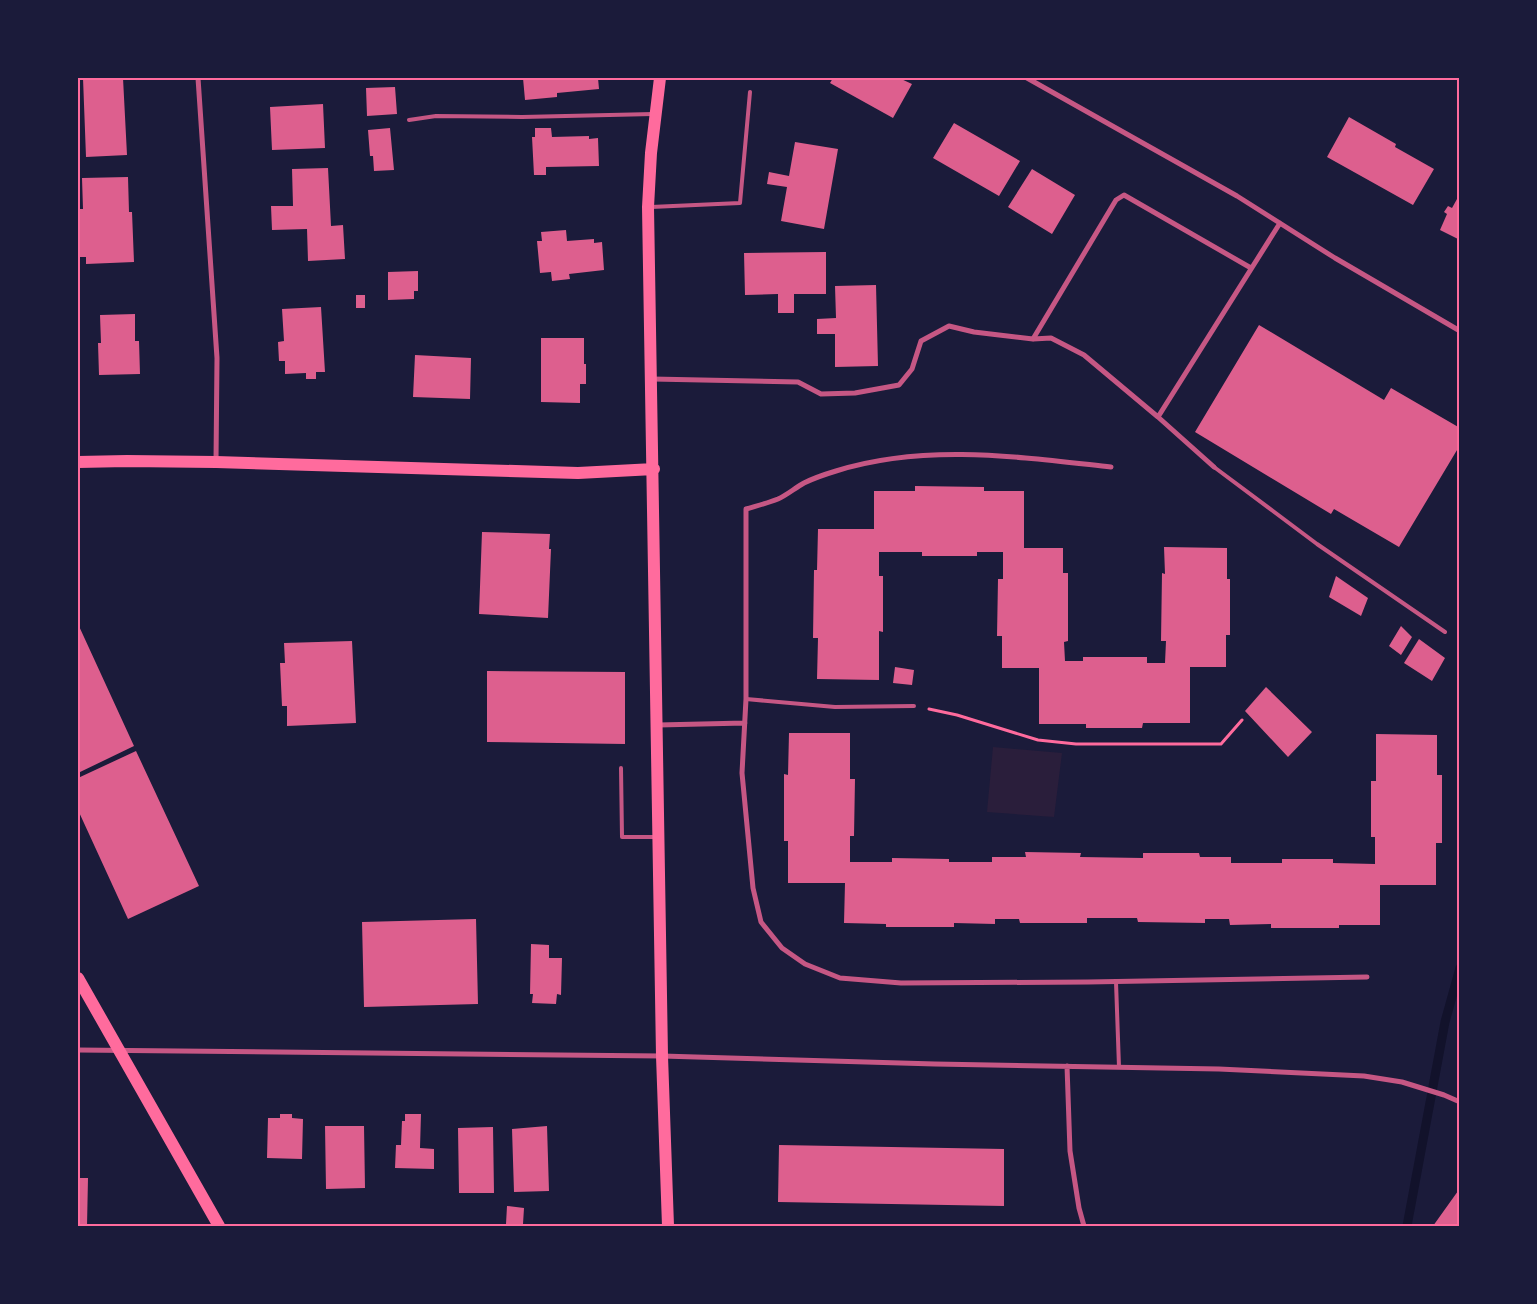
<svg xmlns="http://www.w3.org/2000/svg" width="1537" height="1304" viewBox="0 0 1537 1304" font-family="'Exo 2',sans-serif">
<rect width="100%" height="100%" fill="#1b1b3a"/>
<path fill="#2a1e3b" d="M993 747 1062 753 1054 817 987 812Z"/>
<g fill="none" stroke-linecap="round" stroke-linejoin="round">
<path stroke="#12122b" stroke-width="9" d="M1407 1226 1445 1022 1460 968"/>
</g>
<path fill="#dd5f8e" d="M83 78H123L127 155 86 157Z
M523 78H598L599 89 557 93V97L525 100Z
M833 78H899L912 84 893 118 830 83Z
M395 87 397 114 367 116 366 88Z
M323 104 325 148 272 150 270 107Z
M1349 117 1396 144 1395 147 1434 169 1413 205 1327 157Z
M954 123 1020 161 999 196 933 158Z
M390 128 394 170 374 171 373 156H370L368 130Z
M535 128H551L552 137 589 136V139L598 138 599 166 546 167V175H534L532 137H535Z
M795 142 838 149 824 229 781 221 787 187 767 184 769 172 789 176Z
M328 168 331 226 343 225 345 259 308 261 307 229 272 230 271 206H293L292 169Z
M1032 169 1075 195 1052 234 1008 207Z
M128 177 129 212H132L134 262 86 264V257H78V209H83L82 178Z
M1457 199 1460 200V240L1440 230 1447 214 1444 212 1448 206 1452 208Z
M566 230 567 241 594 239V243L602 242 604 270 569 274 570 279 552 281 551 272 540 273 537 241H542L541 232Z
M826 252V294H794V313H778V294L745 295 744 253Z
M418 271V291H414V299L388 300V272Z
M876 285 878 366 835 367V334H817V319L836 318 835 286Z
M356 295H365V308H356Z
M321 307 325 372H316V379H306V373L285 374V361H279L278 342 284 341 282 309Z
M135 314V341H139L140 374 99 375 98 343H101L100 315Z
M1259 325 1384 400 1391 388 1460 428V445L1399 547 1334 509 1331 514 1195 432Z
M541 338H584V364H586V384H580V403L541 402Z
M415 355 471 358 470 399 413 397Z
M915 486 984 487V491H1024V548H1063V573H1068V641L1064 642 1065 661H1083V657H1147V663H1165L1166 641H1161L1162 573 1165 574 1164 547 1227 548V579H1230V635H1226V667H1190V723H1143L1142 728H1086V724H1039V668H1002V636H997L998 579H1003V552H977V556H922V552H879V576H883V632L879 631V680L817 679 818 638H813L814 570H817L818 529H874V491H915Z
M482 532 550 534 549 549H551L548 618 479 614Z
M1336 576 1368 598 1361 616 1329 597Z
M78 624 134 746 78 773Z
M1401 626 1412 637 1401 655 1389 646Z
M1419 639 1445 658 1432 681 1404 663Z
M352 641 356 723 287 726V706H282L280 663H285L284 643Z
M895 667 914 670 912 685 893 683Z
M487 671 625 672V744L487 742Z
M1266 687 1312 732 1288 757 1245 711Z
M789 733H850V779H855L854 836H850V862H892V858L949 859V862H992V857H1026L1025 852 1081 853 1080 857 1143 858V853H1199L1200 857H1231V863H1282V859H1333V863L1375 864V837H1371V781H1376V734L1437 735V775H1442V843H1436V885H1380V925H1339V928H1271V924L1230 925 1229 919H1205V923L1138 922 1137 918H1087V923H1020L1019 919H995V924L954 923V927H886V924L844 923 845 883H788V841H784V774L788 775Z
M136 751 199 886 128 919 78 810V778Z
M476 919 478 1004 364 1007 362 922Z
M531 944 549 945V958H562L561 995 557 994 556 1004 532 1003 533 994H530Z
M280 1114H292V1118L303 1119 302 1159 267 1158 268 1118H280Z
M405 1114H421L420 1148 434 1149V1169L395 1168 396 1145H401L402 1121H405Z
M325 1126H364L365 1188 326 1189Z
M547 1126 549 1191 514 1192 512 1129Z
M493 1127 494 1193H459L458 1128Z
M779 1145 1004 1149V1206L778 1202Z
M78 1178H88L87 1226H78Z
M1458 1191 1460 1192V1226H1433Z
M507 1206 524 1208 523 1224H506Z"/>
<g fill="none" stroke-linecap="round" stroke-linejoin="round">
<path stroke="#ff6b9d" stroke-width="3" d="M929 709 957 715 1038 740 1076 744H1221L1242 720"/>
<path stroke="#c65784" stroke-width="4" d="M409 120 436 116 522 117 653 114
M651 207 740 203 750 92
M1214 467 1317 544 1445 632
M746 699 835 707 914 706
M621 768 622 837H657
M1116 982 1119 1067"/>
<path stroke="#c65784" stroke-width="5" d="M198 78 217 358 216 461
M1027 78 1237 196 1335 258 1460 331
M1033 339 1116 200 1124 195 1251 268
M652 379 798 382 821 394 855 393 899 385 912 369 921 341 949 326 974 332 999 335 1033 339 1051 338 1084 355 1158 417 1214 467
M1158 417 1280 223
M1111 467C1020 457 925 443 836 471 826 474 814 478 804 483 795 488 787 495 778 499 768 503 756 506 746 509V699L742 773 753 888 761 922 782 948 805 964 840 978 901 983 1088 982 1367 977
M658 725 745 723
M78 1050 662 1056 935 1064 1219 1069 1364 1076 1402 1082 1444 1095 1460 1102
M1067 1066 1070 1151 1079 1208 1084 1226"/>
<path stroke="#ff6b9d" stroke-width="12" d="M660 78 651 153 648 207 662 1056 668 1226
M78 462 127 461 216 462 578 473 654 469
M78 978 219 1226"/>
</g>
<rect width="1537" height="1304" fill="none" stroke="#1b1b3a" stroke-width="158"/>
<rect x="79" y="79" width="1379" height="1146" fill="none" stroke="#ff6b9d" stroke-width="2"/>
</svg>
